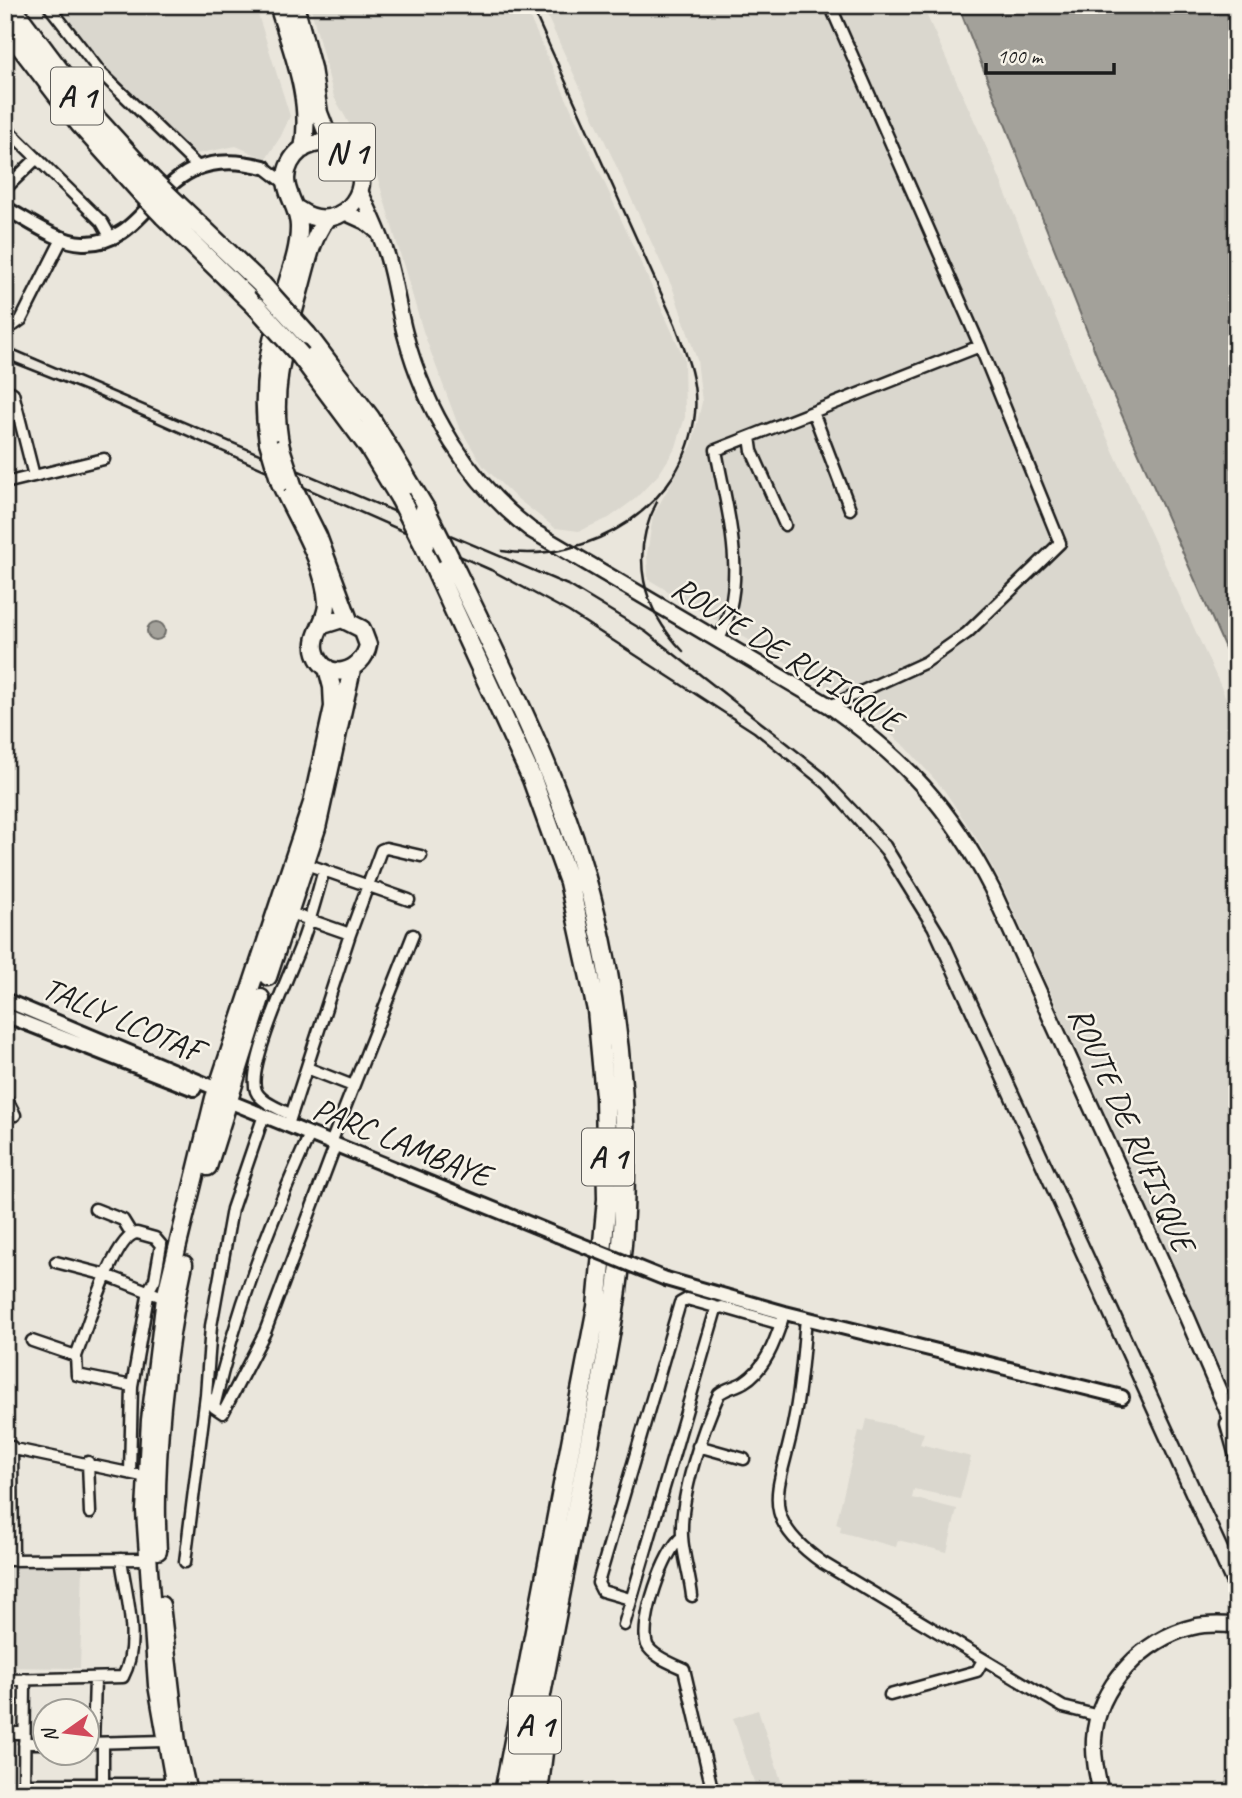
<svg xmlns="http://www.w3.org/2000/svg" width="1242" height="1798" viewBox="0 0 1242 1798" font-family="Caveat,sans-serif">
<rect width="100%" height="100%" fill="#eae6dc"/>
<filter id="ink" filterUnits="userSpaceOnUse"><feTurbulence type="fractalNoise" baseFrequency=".0143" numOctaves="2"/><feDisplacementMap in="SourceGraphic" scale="14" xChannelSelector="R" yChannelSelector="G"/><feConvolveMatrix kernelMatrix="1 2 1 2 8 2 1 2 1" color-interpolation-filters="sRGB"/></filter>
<g filter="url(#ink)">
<path fill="#dad7ce" d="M53 5H255L290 116 281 136 266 159 236 146 186 156 123 98Z
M310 5H524L684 358 685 417 676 447 659 474 635 499 609 518 579 531 555 528 515 497 483 466 458 425 423 331 375 169 334 97Z
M542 5H922L993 162 1084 387 1237 722V1405L1001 883 975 836 944 790 906 747 871 718 825 686 648 579 647 554 653 516 692 445 702 402 697 360 673 289Z
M867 1419 924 1433 920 1444 971 1457 960 1499 914 1489 912 1498 957 1509 947 1552 898 1540 896 1547 840 1532 841 1526 836 1524 859 1431 864 1432Z
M5 1563 83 1566 80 1668 5 1667Z
M758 1710 785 1793H731L755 1785 733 1718Z"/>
<path fill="#a3a19a" stroke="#6d6c68" stroke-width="2" d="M958 5H1237V675L1106 379Z
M147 631a9 9 0 1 1 18 0a9 9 0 1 1-18 0Z"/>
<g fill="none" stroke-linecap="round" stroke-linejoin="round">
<g stroke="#1c1c1c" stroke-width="15">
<path id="minor" d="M48 5 101 73 197 166
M830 5 980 346 1060 543 967 633 926 662 830 706
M5 127 102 222 111 238
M264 167 286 184
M5 189 36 159
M5 321 14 325 21 320 63 237
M5 389 13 393 34 476
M813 412 850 509
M750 437 752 451 785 525
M5 483 104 459
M718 641C750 581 727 513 716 450L980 346
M306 864 409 900
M290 913 350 934
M307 1068 353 1086
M5 1096 15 1115
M291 1115C281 1109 261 1103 256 1091 246 1067 292 969 302 942 311 918 317 894 324 870
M288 1125 350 934 381 850 386 848 421 856
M310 1134C269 1225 236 1310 214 1407L223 1413 265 1332 335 1146
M331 1143 413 935
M95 1209 123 1220 131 1233
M56 1262 106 1275 165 1298
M806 1318C803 1352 801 1387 794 1420 782 1488 753 1514 823 1563L1063 1707 1099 1716
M32 1341 76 1356
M214 1407 206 1395 211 1326 232 1209 264 1115
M698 1446 744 1459
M5 1447 147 1477
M12 1447 13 1560
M88 1462 90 1513
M130 1473 132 1386 149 1290 155 1279 161 1245 155 1238 137 1233C114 1235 85 1334 76 1356L77 1375 132 1386
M682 1537C664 1550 639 1623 647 1645 652 1656 673 1664 684 1669L713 1793
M5 1560 148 1559
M185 1562 206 1395
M692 1596C690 1576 683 1556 682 1536 680 1496 702 1431 719 1394 726 1388 736 1387 744 1382 765 1369 775 1342 782 1320
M630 1599 602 1591 598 1583 680 1303 687 1299 719 1308
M624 1625 716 1309 722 1307 781 1324
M5 1680 123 1677C141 1643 126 1596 121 1559
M890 1695 977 1671 983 1660
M5 1733H24
M24 1743H46
M88 1743 165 1741
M93 1743 95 1679
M24 1784H173
M24 1793 25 1679
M103 1793V1743"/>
</g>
<g stroke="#1c1c1c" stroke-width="18">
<path id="tertiary" d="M5 208C28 220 57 242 83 243 157 246 154 138 264 167
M5 1000 217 1089
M5 1015 194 1089
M226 1100 557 1235
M666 1279 785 1313 1122 1397"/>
</g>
<g stroke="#1c1c1c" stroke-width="19">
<path id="secondary" d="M360 191C370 212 380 233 387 255 395 281 398 308 405 334 425 410 468 482 531 530L830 706C905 759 950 807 992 889L1187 1317 1237 1433
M344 212 366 222 378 232
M1228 1424 1237 1456
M1101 1793C1097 1775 1093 1757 1094 1739 1097 1687 1144 1638 1193 1627 1208 1623 1222 1625 1237 1625"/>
</g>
<g stroke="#1c1c1c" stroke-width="21">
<path id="trunk" d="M278 5C292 52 313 99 303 149
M295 5 312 68 319 113 331 144
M268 442C259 388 270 342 285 290 291 270 299 250 299 228 300 205 277 188 290 163 300 143 326 137 344 149 386 178 343 241 299 210
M281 448C269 390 285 344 300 289 307 264 311 240 326 219
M280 483C297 521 324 560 327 602 328 621 310 635 316 653 326 684 363 672 368 645L362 629 342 619 323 625
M294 488 318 536 349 620
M268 977 317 828 352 669
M208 1167 261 998
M158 1551C153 1462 165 1350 184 1264
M161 1605 177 1743 188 1793
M176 1793 157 1685 145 1511 150 1420 165 1298 214 1098 312 803 333 707 332 687 327 668"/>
</g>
<g stroke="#1c1c1c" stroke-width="23">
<path id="motorway" d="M10 5 92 114 152 180
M5 26 80 124 141 192
M177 204 262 285
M164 216 257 307
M307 335 370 418 425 509
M301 356 369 447 400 498
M424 545 532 779 569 882 597 1010 605 1096 607 1199 597 1307 504 1793
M449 557C504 672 565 787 595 912 619 1010 628 1111 624 1212 621 1289 605 1364 590 1440 568 1558 544 1675 522 1793
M538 1793 547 1720"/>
</g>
<use href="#minor" stroke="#f7f3e8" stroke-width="10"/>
<use href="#tertiary" stroke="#f7f3e8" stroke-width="12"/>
<use href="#secondary" stroke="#f7f3e8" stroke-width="14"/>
<use href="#trunk" stroke="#f7f3e8" stroke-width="16"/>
<use href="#motorway" stroke="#f7f3e8" stroke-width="18"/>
<path stroke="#1c1c1c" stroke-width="2.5" d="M5 346 570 586 646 632 824 772 890 842 949 939 1237 1567
M5 359 93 394 491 570 569 612 754 732 823 788 881 854 928 930 1237 1609
M657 502C629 556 642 609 683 651
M502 551C589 565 686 506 695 413 698 382 686 353 675 324L531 5"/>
<g stroke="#1c1c1c" stroke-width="18" stroke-linecap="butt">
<path id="tertiary-bridge" d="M557 1235 666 1279"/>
</g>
<g stroke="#1c1c1c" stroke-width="21" stroke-linecap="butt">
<path id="trunk-bridge" d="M268 442 280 483
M281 448 294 488"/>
</g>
<g stroke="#1c1c1c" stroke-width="23" stroke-linecap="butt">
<path id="motorway-bridge" d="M152 180 177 204
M141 192 164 216
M262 285 307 335
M257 307 301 356
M400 498 424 545
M425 509 449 557"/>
</g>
<use href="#tertiary-bridge" stroke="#f7f3e8" stroke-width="12"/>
<use href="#trunk-bridge" stroke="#f7f3e8" stroke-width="16"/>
<use href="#motorway-bridge" stroke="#f7f3e8" stroke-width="18"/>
</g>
</g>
<g text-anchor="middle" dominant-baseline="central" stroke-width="5" stroke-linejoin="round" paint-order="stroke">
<g fill="#f7f3e8" stroke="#5e5c59" stroke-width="2">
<rect x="51" y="67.5" width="52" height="57" rx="5"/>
<rect x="319" y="123.5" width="56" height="57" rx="5"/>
<rect x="582" y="1128.5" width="52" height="57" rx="5"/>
<rect x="509" y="1696.5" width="52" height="57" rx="5"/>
</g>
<g font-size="32" font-weight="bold" fill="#1c1c1c">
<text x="77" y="96">A 1</text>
<text x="347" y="152">N 1</text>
<text x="608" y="1157">A 1</text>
<text x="535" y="1725">A 1</text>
</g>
<g font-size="33" fill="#1c1c1c" stroke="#f7f3e8">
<text transform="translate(787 654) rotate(32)">ROUTE DE RUFISQUE</text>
<text transform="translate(122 1019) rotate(23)">TALLY LCOTAF</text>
<text transform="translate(1132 1129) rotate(66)">ROUTE DE RUFISQUE</text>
<text transform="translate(402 1142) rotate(22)">PARC LAMBAYE</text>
</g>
</g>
<rect width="1242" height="1798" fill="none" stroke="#f7f3e8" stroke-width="28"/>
<rect x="14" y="14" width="1214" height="1770" fill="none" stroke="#1c1c1c" stroke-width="2.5" filter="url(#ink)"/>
<g transform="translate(66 1732) rotate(256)"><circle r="33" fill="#f7f3e8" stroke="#9f9d96" stroke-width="2"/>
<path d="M0-5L12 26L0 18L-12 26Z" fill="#d1495b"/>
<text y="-10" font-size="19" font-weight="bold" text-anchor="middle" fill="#1c1c1c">N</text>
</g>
<path d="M986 63v10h128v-10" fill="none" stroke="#1c1c1c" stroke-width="3.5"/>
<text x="997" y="63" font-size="21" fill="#1c1c1c" stroke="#f7f3e8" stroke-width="5" paint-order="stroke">100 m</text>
</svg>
